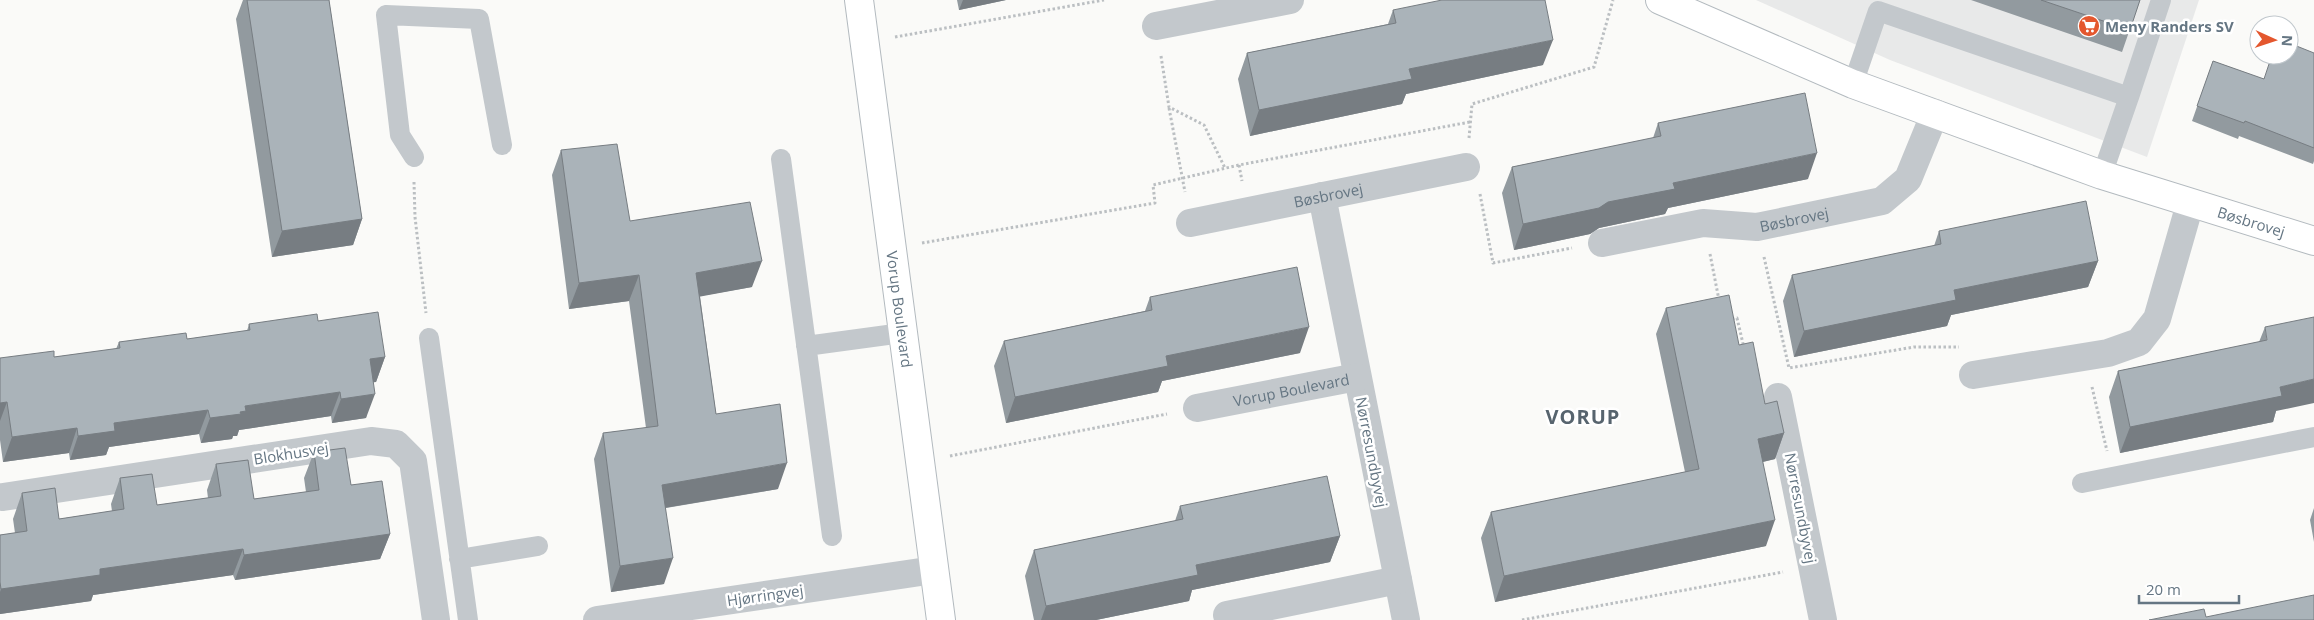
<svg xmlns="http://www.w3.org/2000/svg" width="2314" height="620" viewBox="0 0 2314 620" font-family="'Open Sans',sans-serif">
<rect width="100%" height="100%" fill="#fafaf8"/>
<path fill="#e8e9e9" d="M1756 0H2199L2147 157 1890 60Z"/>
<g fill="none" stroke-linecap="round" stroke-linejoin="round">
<g stroke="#b3babf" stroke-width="30">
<g id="secondary">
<path id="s4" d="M859 0 941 620"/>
<path id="s5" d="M1660 0 1853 84 2102 175 2314 241"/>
</g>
</g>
<path stroke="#bbbfc2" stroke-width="3" stroke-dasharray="2.5 2.5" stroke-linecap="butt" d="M895 37 1104 0
M1161 56 1169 107 1204 125 1225 168
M1169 108 1185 192
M1469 138 1472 104 1594 67 1613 0
M1239 165 1242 181
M414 182 415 217 426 313
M1480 194 1493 263 1572 248
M922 243 1155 203 1153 185 1239 165 1470 122
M1710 254 1719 300
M1764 257 1789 368 1914 347H1959
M1732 319 1737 318 1744 348
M2092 387 2107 451
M950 456 1167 414
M1522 620 1783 572"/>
<path stroke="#c3c8cc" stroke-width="20" d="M1853 84 1878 11 2129 97 2102 175
M2129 97 2161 0
M414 157 400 135 386 15 479 19 502 145
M781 159 832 536
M429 338 468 620
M806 346 902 333
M2082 483 2314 437
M459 559 538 546"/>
<g stroke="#c3c8cc" stroke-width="28">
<path d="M1156 26 1290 0"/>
<path d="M1322 196 1406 620"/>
<path id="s1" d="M1190 223 1466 167"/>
<path id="s2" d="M1602 243 1703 223 1757 227 1882 201 1908 179 1935 113"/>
<path d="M1973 375 2108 353 2139 342 2157 319 2190 204"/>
<path d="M1778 397 1823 620"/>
<path id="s3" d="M1197 408 1357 377"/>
<path d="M3 497 371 441 396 444 413 461 436 620"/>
<path d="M1227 615 1398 580"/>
<path d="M597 620 934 570"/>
</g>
<use href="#secondary" stroke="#fff" stroke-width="28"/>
</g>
<path fill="#929a9f" d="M243 0H329L362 219 353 245 272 257 236 19Z
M957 0H1006L959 10Z
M1971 0H2140L2122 52Z
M1393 10 1543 65 1406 94 1402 104 1250 136 1238 79 1247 53 1388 24Z
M2314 53V161L2313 164 2239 136 2238 139 2192 121 2213 61 2263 79Z
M1658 123 1808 179 1668 208 1665 214 1599 228 1590 234 1514 250 1502 193 1512 167 1653 138Z
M561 150 630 221 752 287 700 296 716 414 778 489 666 508 664 584 611 592 594 459 603 433 646 428 629 301 569 309 552 175Z
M1939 231 2098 261 2088 287 1951 315 1947 326 1794 357 1783 301 1792 275 1934 246Z
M1150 297 1300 353 1162 381 1158 392 1006 423 994 366 1004 341 1145 311Z
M1666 308 1739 345 1765 404 1784 433 1775 459 1763 462 1766 546 1495 602 1481 538 1491 512 1685 472 1656 334Z
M318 321 385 357 376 382H373L366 418 332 423 331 416 239 430 237 436H233L232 439 201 443 199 434 109 447 106 455 70 460 69 453 3 462 0 440V358L54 357 116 349 119 342 187 339 247 331 249 324Z
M2265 327 2276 411 2273 422 2120 453 2109 397 2118 371 2259 342Z
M314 452 351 485 390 534 380 559 235 580 233 575 93 595 91 601 0 614V535L15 533 13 519 22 493 59 519 112 511 111 504 120 478 157 505 208 498 207 490 216 464 254 499 306 492 304 478Z
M1180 506 1340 536 1330 562 1192 590 1189 601 1096 620H1034L1025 576 1034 550 1175 521Z
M2314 508V542L2310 520Z"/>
<path fill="#777d82" d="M963 0H1006L959 10Z
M1553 40 1543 65 1406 94 1402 104 1250 136 1259 110 1409 69Z
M1817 153 1808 179 1668 208 1665 214 1599 228 1590 234 1514 250 1523 224 1608 202 1673 183Z
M362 219 353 245 272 257 282 231Z
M762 261 752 287 687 299 696 273Z
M2098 261 2088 287 1951 315 1947 326 1794 357 1804 331 1954 290Z
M639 275 629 301 569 309 579 283Z
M1309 327 1300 353 1162 381 1158 392 1006 423 1015 397 1166 356Z
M385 357 376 382 361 384 370 359Z
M2314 379V403L2276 411 2273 422 2120 453 2130 427 2280 387Z
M340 392 331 416 239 430 237 436H233L232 439 201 443 210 418 240 412 245 406Z
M375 394 366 418 332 423 341 399Z
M7 402 0 421V403Z
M208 410 199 434 109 447 106 455 70 460 78 436 114 423Z
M77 428 69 453 3 462 12 437Z
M1784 433 1775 459 1749 465 1758 439Z
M787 463 778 489 652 510 662 485Z
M1775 520 1766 546 1495 602 1504 576Z
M390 534 380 559 235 580 244 555Z
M1340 536 1330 562 1192 590 1189 601 1096 620H1041L1046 606 1196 565Z
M243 549 233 575 93 595 91 601 0 614V592L1 589 100 569Z
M673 558 664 584 611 592 620 566Z"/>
<path fill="#aab3b9" stroke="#777d82" d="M247 0H329L362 219 282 231Z
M1442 0H1545L1553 40 1409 69 1412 79 1259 110 1247 53 1396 23 1393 10Z
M2041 0H2140L2130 30Z
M2289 43 2314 53V148L2245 121 2244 123 2197 106 2213 61 2264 79 2272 55H2289Z
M1805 93 1817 153 1673 183 1675 189 1608 202 1599 208 1523 224 1512 167 1661 136 1658 123Z
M617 144 630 221 750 202 762 261 696 273 716 414 780 404 787 463 662 485 673 558 620 566 603 433 658 426 639 275 579 283 561 150Z
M2086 201 2098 261 1954 290 1956 300 1804 331 1792 275 1941 244 1939 231Z
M1297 267 1309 327 1166 356 1168 366 1015 397 1004 341 1152 310 1150 297Z
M1729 295 1739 345 1753 342 1765 404 1777 401 1784 433 1758 439 1775 520 1504 576 1491 512 1699 469 1666 308Z
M378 312 385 357 370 359 375 394 341 399 340 392 245 406 246 411 240 412 241 414 210 418 208 410 114 423 115 431 78 436 77 428 12 437 7 402 0 403V358L54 351V357L120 348 119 342 186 333 187 339 250 330 249 324 317 314 318 321Z
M2314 317V379L2280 387 2282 396 2130 427 2118 371 2267 340 2265 327Z
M345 448 351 485 382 481 390 534 244 555 243 549 100 569V575L1 589 0 582V535L27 531 22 493 55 488 59 519 124 509 120 478 152 474 157 505 221 496 216 464 248 460 254 499 319 490 314 452Z
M1327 476 1340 536 1196 565 1198 575 1046 606 1034 550 1183 519 1180 506Z
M2314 595V620H2149L2204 609 2206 617Z"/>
<defs>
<g id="supermarket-disc" transform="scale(1.125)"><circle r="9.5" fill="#e4572e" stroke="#fff"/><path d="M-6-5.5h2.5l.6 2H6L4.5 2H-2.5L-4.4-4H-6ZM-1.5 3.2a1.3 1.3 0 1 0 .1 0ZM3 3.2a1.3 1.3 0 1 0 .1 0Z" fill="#fff"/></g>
</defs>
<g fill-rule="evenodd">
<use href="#supermarket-disc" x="2089" y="26"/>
</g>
<g text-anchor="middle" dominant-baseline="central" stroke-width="5" stroke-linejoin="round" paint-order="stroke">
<g font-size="15" font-weight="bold" fill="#657683" stroke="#fff" text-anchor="start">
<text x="2105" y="26">Meny Randers SV</text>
</g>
<g font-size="15" fill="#657683" stroke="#fff">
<text stroke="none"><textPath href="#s1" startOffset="141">Bøsbrovej</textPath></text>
<text stroke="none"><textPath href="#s2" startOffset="195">Bøsbrovej</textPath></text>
<text stroke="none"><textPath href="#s5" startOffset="632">Bøsbrovej</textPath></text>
<text stroke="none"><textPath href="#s4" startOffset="312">Vorup Boulevard</textPath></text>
<text stroke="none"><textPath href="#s3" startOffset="96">Vorup Boulevard</textPath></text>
<text transform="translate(1372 452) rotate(79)">Nørresundbyvej</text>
<text transform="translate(291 453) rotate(-9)">Blokhusvej</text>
<text transform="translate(1801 508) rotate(79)">Nørresundbyvej</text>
<text transform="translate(765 595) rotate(-8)">Hjørringvej</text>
</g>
<g font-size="20" font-weight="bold" letter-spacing="1" fill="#57646e" stroke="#fff">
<text x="1583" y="416">VORUP</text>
</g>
</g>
<g transform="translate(2274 40) rotate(93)"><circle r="24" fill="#ffffff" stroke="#c1c8cd"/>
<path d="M0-4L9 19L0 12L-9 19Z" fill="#e4572e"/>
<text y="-8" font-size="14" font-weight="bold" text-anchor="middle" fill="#657683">N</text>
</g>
<path d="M2139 595v8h100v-8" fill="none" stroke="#657683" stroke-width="2.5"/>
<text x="2146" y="595" font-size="15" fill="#657683" stroke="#ffffff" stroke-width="4" paint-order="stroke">20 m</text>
</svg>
